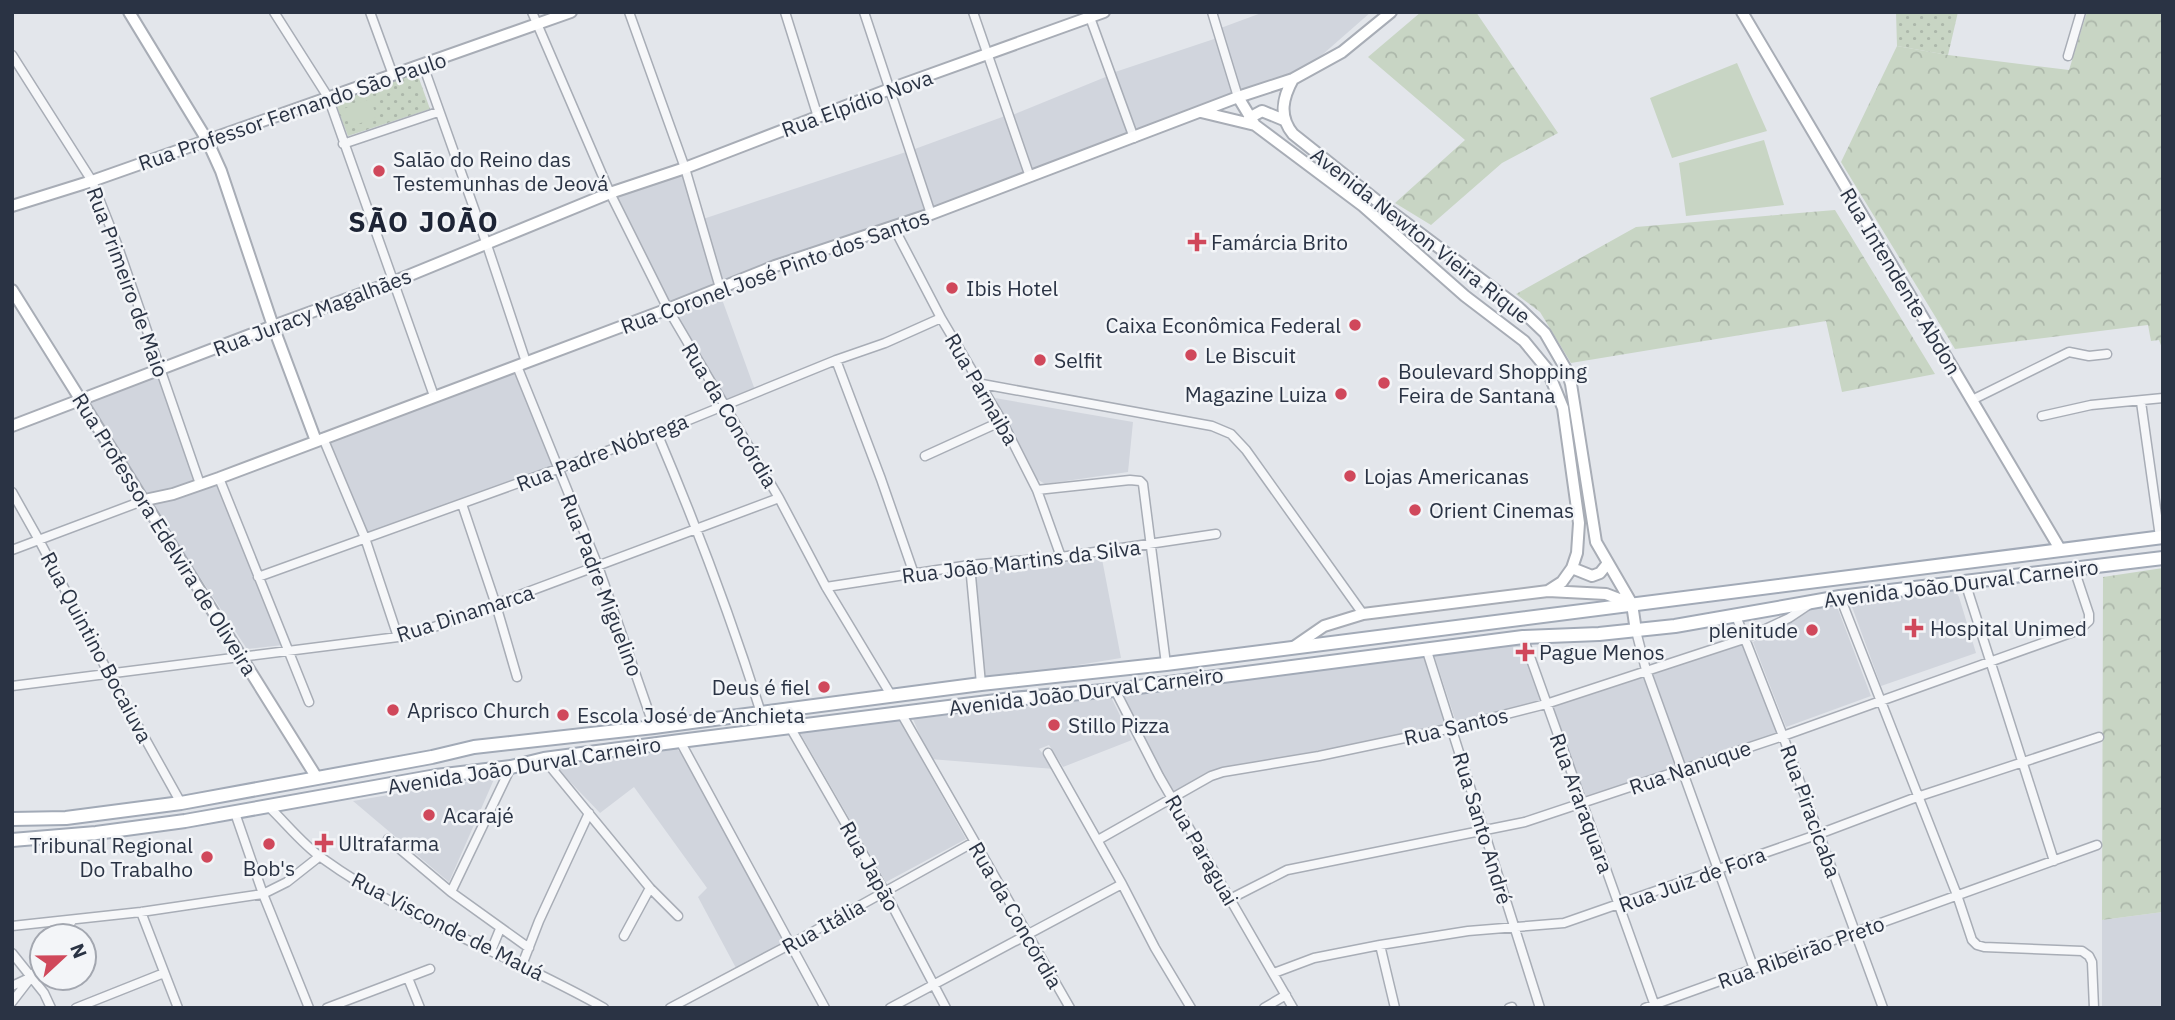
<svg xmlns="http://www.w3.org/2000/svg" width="2175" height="1020" viewBox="0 0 2175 1020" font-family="'IBM Plex Sans',sans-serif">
<defs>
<pattern id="green-dots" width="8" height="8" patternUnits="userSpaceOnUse" patternTransform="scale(1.75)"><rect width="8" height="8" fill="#c8d5c4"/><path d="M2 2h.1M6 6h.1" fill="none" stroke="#acb7aa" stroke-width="1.8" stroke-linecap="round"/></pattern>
<pattern id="forest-crowns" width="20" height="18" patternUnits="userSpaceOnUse" patternTransform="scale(1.75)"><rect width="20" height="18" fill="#c8d5c4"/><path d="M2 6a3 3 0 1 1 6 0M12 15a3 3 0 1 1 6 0" fill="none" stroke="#acb7aa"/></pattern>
</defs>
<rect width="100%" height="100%" fill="#e3e6eb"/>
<path fill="#d1d5dd" d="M1264 12H1371L1306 69 1240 93 1218 29Z
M1217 38 1234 95 1135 134 1112 73Z
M1108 76 1130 136 1032 173 1010 116Z
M1005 116 1027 174 932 210 912 150Z
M906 152 926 211 721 284 703 219Z
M684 170 717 287 669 306 616 197Z
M719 291 755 390 726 403 672 310Z
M516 368 554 468 367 533 327 440Z
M159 374 194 481 149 496 88 402Z
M995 398 1133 422 1128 472 1045 484 1037 479Z
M218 481 283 645 247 649 152 504Z
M1102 559 1121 658 985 680 975 570Z
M1948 589 1956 592 1959 597 1976 653 1881 686 1851 604Z
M1836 604 1871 696 1786 727 1753 642 1813 609Z
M1519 641 1541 701 1456 722 1433 652Z
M1743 642 1779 734 1684 764 1652 674Z
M1425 652 1449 726 1215 770 1174 795 1159 772 1118 692Z
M1644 676 1676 765 1588 801 1550 705Z
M1111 697 1132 740 1063 767 1049 745 1039 749 1055 769 930 759 913 719Z
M899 719 966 839 886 882 800 733Z
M673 745 684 756 788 943 736 968 698 897 707 888 634 787 600 813 554 765Z
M495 777 449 882 353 801Z
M2163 912V1008H2102V920Z"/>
<path fill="url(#green-dots)" d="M1896 12H1958L1948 55 1897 46Z
M417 73 430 109 348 136 335 102Z"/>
<path fill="url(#forest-crowns)" d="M1421 12H1476L1558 133 1502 163 1431 225 1395 203 1465 140 1368 57Z
M2087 12H2163V351L2159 340 2151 341 2148 325 1955 349 1841 162 1897 46 1948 55 2069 70Z
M1835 210 1935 374 1842 392 1826 321 1571 363 1540 312 1516 294 1636 227Z
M2163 568V912L2102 920 2103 577Z"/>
<path fill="#c8d5c4" d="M1737 63 1767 131 1672 158 1650 98Z
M370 99 377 117 350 127 343 109Z
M1764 140 1784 205 1686 216 1679 163Z"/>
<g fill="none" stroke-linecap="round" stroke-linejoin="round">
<g stroke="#a8adb6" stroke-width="11">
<path id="street" d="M274 12 328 97 434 396
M370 12 393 75
M532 12 610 193 668 309 779 498 826 587 891 695
M629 12 685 168 720 288
M785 12 818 117
M864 12 931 214
M973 12 1030 177
M1088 12 1134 138
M1212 12 1238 97
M12 55 92 181 117 244 200 484
M2068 56 2081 12
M423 65 487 245 526 362
M343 144 438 112
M893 226 941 318 1002 421 1037 490 1061 557
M836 360 881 479 914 574
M517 366 598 566 654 727
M982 384 1212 426 1231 434 1246 450 1363 614
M1972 400 2069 352 2089 356 2107 354
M2141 402 2160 537
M2042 416 2091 405 2163 398
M657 433C696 525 731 617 761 713
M323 438 365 538 398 637
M925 456 1002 421
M219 478 309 702
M1037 490 1130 480 1140 481 1143 484 1166 664
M12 492 39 540 109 674 181 803
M462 504 496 605 517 677
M12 550 145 500
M970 565 981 684
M258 577 657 433 836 360 885 343 941 318
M1965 582 2054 861
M826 587 970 565 1061 557 1216 534
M1840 597 1957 895 1972 940 1977 945 1984 947 2082 951 2089 956 2092 962 2094 1008
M1736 616 1783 736 1883 1008
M1636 631 1646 670 1754 969
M1523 637 1655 1006
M1426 648 1540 1008
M12 686 398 637 418 633 779 498
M1115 690 1159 776 1293 1008
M901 713 1070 1008
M790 727 885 892 946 1008
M680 741 825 1008
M1048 753 1122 884 1155 948 1191 1008
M544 759 650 888 678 916
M268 806C286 823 302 844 322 858 409 921 511 955 604 1008
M235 813 263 894 309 1008
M388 839 451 892 529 948
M1098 840 1211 776 1223 772 1319 756 1452 728 1546 704 1744 639 1789 618 1810 604
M451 892 511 767
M1230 899 1287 870 1525 822 1783 736 2079 630 2089 621V614L2074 569
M141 912 178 1008
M12 926 141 912 263 894 287 882 320 856
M61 936 72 921
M624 936 650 888
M1380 945 1395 1008
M491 951 500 929
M12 953 44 993 51 1008
M522 965 539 921 589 813
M1274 973 1314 958 1380 945 1468 931 1564 923 1819 834 1917 797 2099 737
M408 978 420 1008
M12 986 29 978
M12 1002 42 963
M76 1008 164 973
M327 1008 430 969
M670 1008 791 944 974 842
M890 1008 1122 884
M1264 1008 1286 995
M1509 1008 1512 1007
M1645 1008 2097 845"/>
</g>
<g stroke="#a8adb6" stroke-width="14">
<path id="secondary" d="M129 12 207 140 221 171 273 326 316 441
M1742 12 2060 549
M1293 79C1283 97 1278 116 1293 134L1381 204 1518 307 1545 333 1567 371 1571 384 1596 542 1632 604 1636 631
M1238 97 1255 125 1363 206 1465 296 1524 341 1547 369 1563 408 1579 523 1577 553 1572 568 1562 582 1548 591
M1201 112 1255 125
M1249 118 1262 111 1284 120
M12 206 92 181 571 12
M12 290 317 778
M12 426 273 326 393 282 610 193 685 168 890 89 1104 12
M145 500 173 494 219 478 668 309 775 266 931 214 1238 97 1293 79 1342 52 1391 12
M1572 568 1592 576 1600 573 1608 563
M1295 646 1324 626 1363 614 1548 591 1606 594 1632 604"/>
</g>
<g stroke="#a2aab7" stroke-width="16">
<path id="primary" d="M12 819 66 818 181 803 432 757 474 747 654 727 981 684 1166 664 2163 537
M12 840 96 833 185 821 436 776 511 767 544 759 680 741 1012 699 1115 690 1523 637 1599 634 1675 626 1840 597 2163 558"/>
</g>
<use href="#street" stroke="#f6f7f9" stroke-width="8"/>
<use href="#secondary" stroke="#fff" stroke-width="10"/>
<use href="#primary" stroke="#fff" stroke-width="12"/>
</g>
<g fill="#d0485b" stroke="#f3f5f8" stroke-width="2.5">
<circle cx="379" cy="171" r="7"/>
<path d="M1193.5 231.5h7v7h7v7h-7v7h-7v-7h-7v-7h7z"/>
<circle cx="952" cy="288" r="7"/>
<circle cx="1355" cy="325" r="7"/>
<circle cx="1191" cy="355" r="7"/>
<circle cx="1040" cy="360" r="7"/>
<circle cx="1384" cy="383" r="7"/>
<circle cx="1341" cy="394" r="7"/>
<circle cx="1350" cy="476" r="7"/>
<circle cx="1415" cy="510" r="7"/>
<path d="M1910.5 617.5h7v7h7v7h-7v7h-7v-7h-7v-7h7z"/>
<circle cx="1812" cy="630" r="7"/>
<path d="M1521.5 641.5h7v7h7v7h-7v7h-7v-7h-7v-7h7z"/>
<circle cx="824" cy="687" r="7"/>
<circle cx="393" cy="710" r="7"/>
<circle cx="563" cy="715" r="7"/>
<circle cx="1054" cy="725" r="7"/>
<circle cx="429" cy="815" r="7"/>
<path d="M320.5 832.5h7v7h7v7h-7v7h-7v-7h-7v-7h7z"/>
<circle cx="269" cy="844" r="7"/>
<circle cx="207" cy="857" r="7"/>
</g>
<g text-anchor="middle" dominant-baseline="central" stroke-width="5" stroke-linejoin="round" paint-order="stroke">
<g font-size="21" fill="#2a3344" stroke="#f3f5f8">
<text transform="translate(857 103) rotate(-20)">Rua Elpídio Nova</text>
<text transform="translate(292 111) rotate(-19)">Rua Professor Fernando São Paulo</text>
<text transform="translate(1421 235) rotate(38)">Avenida Newton Vieira Rique</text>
<text transform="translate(775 271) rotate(-20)">Rua Coronel José Pinto dos Santos</text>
<text transform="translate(1901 281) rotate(59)">Rua Intendente Abdon</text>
<text transform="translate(128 282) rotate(70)">Rua Primeiro de Maio</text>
<text transform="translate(312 312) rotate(-21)">Rua Juracy Magalhães</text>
<text transform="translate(982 389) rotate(60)">Rua Parnaiba</text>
<text transform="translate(730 415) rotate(59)">Rua da Concórdia</text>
<text transform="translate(602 452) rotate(-21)">Rua Padre Nóbrega</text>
<text transform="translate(165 534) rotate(58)">Rua Professora Edelvira de Oliveira</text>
<text transform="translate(1021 561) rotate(-7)">Rua João Martins da Silva</text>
<text transform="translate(1961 583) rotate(-7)">Avenida João Durval Carneiro</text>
<text transform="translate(602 585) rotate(69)">Rua Padre Miguelino</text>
<text transform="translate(465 613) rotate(-18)">Rua Dinamarca</text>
<text transform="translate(97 647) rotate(62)">Rua Quintino Bocaiuva</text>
<text transform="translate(1086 691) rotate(-7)">Avenida João Durval Carneiro</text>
<text transform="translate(1456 726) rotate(-13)">Rua Santos</text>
<text transform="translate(524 765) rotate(-9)">Avenida João Durval Carneiro</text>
<text transform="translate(1690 767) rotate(-19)">Rua Nanuque</text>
<text transform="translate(1582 803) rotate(70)">Rua Araraquara</text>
<text transform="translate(1811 811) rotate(70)">Rua Piracicaba</text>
<text transform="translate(1483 828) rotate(73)">Rua Santo André</text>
<text transform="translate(1202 850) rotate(60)">Rua Paraguai</text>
<text transform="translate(870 866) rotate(61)">Rua Japão</text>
<text transform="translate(1692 879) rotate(-20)">Rua Juiz de Fora</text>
<text transform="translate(1016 915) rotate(60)">Rua da Concórdia</text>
<text transform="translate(448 926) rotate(27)">Rua Visconde de Mauá</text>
<text transform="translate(823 926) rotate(-29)">Rua Itália</text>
<text transform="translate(1801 952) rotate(-20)">Rua Ribeirão Preto</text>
</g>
<g font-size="21" fill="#2a3344" stroke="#f3f5f8" text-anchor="start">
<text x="393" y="159">Salão do Reino das<tspan x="393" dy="24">Testemunhas de Jeová</tspan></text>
<text x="1211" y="242">Famárcia Brito</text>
<text x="966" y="288">Ibis Hotel</text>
<text x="1341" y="325" text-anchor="end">Caixa Econômica Federal</text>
<text x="1205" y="355">Le Biscuit</text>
<text x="1054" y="360">Selfit</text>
<text x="1398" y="371">Boulevard Shopping<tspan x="1398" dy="24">Feira de Santana</tspan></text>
<text x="1327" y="394" text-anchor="end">Magazine Luiza</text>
<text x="1364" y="476">Lojas Americanas</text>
<text x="1429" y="510">Orient Cinemas</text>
<text x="1930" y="628">Hospital Unimed</text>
<text x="1798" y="630" text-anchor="end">plenitude</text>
<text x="1539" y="652">Pague Menos</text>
<text x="810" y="687" text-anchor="end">Deus é fiel</text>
<text x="407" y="710">Aprisco Church</text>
<text x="577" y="715">Escola José de Anchieta</text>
<text x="1068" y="725">Stillo Pizza</text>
<text x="443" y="815">Acarajé</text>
<text x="338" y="843">Ultrafarma</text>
<text x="193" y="845" text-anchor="end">Tribunal Regional<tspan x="193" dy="24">Do Trabalho</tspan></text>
<text x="269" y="868" text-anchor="middle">Bob's</text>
</g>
<g font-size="28" font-weight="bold" letter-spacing="2" fill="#1d2435" stroke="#f3f5f8">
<text x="424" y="221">SÃO JOÃO</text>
</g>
</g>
<rect width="2175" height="1020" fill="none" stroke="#2a3344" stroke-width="28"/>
<g transform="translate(63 957) rotate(68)"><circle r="33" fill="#f3f5f8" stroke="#a3a7b0" stroke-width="2"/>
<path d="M0-5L12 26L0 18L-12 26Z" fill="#d0485b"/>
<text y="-10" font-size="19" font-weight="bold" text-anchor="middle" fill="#2a3344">N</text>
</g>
</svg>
